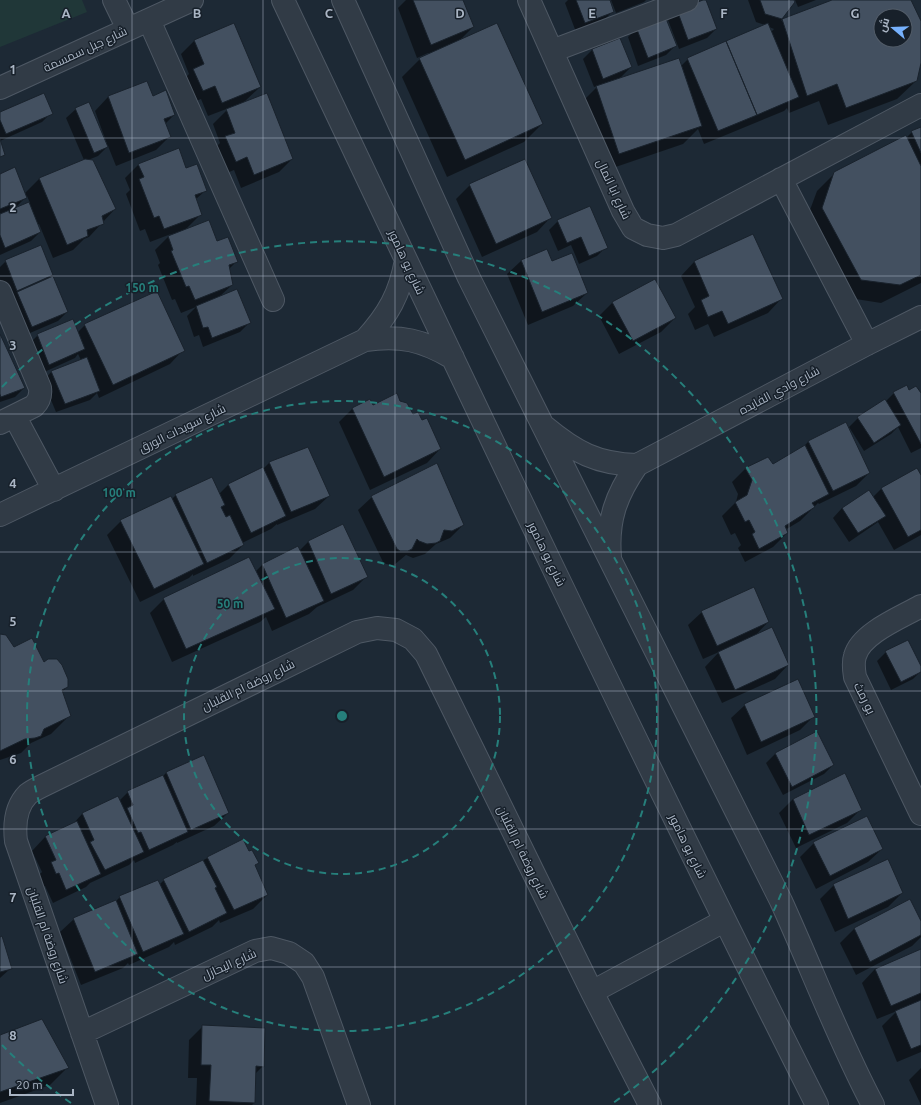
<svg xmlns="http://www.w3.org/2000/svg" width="921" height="1105" viewBox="0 0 921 1105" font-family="Ubuntu,Cairo,sans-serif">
<rect width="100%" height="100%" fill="#1d2935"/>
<path fill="#203738" d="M0 0H82L87 12 0 47Z"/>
<path fill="#0007" fill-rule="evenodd" d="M406 0H462L473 27 459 41 542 124 524 142 447 177 402 77 420 59 429 55 428 53 417 58 398 8Z
M568 0H609L613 11 604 20 576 32 565 3Z
M611 0H646L644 2 616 13Z
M748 0H793V2L781 21 835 0H910L921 24V58L916 81 897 99 828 125 819 101 789 113 787 108 784 111 704 144 698 129 683 144 601 172 579 105 598 86 594 87 583 59 592 50 620 39 631 67 619 79 681 66 688 59 765 25 756 22ZM881 16H905V40H881ZM769 27 774 29 771 32Z
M795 0H816L798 7Z
M677 11 716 29 707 38 679 49 668 20Z
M637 28 675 46 666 55 638 66 628 37Z
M195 40 260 87 243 103 292 159 279 172 241 188 234 170 222 175 212 151 220 143 213 124 229 108 208 116 201 99 189 104 180 83 189 74 181 54Z
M108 97H152L174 115 165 124 170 136 156 150 116 166 108 146 98 156 88 160 115 209 89 237 84 239 73 250 53 258 39 224 37 225 40 232 31 241 0 255V175L24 194 39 179 84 160 66 118 76 109 105 144H107L95 111ZM27 196 30 203 14 209Z
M0 113H51L42 122 0 141Z
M921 128V283L881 303 843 297 804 226 817 191 835 173 906 138 912 132Z
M139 164 185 169 206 190 195 200 201 214 185 230 217 242 237 261 229 269 232 285 219 297 249 323 240 332 203 347 199 335 194 337 187 316 196 307 181 313 175 299 172 300 158 265 160 263 155 250 171 234 150 242 145 229 140 231 126 194 130 190 125 178Z
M470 185 550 218 537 232 482 257 456 199Z
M558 221 606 247 597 256 579 264 571 245 558 251 549 230Z
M753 235 781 299 768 313 714 337 708 324 695 330 688 314 695 307 681 276 694 262Z
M546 250 551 263 587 293 573 306 528 325 507 274 521 261Z
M6 261 52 275 46 280 67 312 58 321 23 336 0 279V267Z
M612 303 675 318 661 332 619 354 599 316Z
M85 325 183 350 170 364 99 398 97 393 90 400 56 412 43 381 52 371 81 360 78 354 75 358 40 374 29 344 38 335 77 333Z
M0 337 24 388 15 397 0 402Z
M909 391 921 395V448L911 453 898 427 891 434 864 451 849 427 858 418 885 402 894 393Z
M399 402 412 415 422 422 440 449 427 463 370 490 339 422 353 408Z
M846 424 869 473 856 486 819 504 818 503 800 521 785 530 787 533 773 547 745 562 738 548 741 545 735 533 731 535 722 516 736 502 738 494 732 482 746 468 772 465 803 447 808 442Z
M308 448 329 496 315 509 277 525V524L271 529 242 543 243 545 229 559 193 576V574L189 578 140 602 107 535 121 521 172 499 176 495 219 494 228 485 264 468 269 463Z
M916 469 921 477V535L894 550 878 522 849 542 833 518 842 508 873 497 881 489Z
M372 497 463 525 450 538 436 544 425 554 413 558 406 555 394 565 386 564 383 562 358 510Z
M343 526 366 577 353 590 317 607 309 614 272 631 266 617 260 622 172 662 150 613 164 599 255 572 262 565 298 548 299 551 308 542Z
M702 612 768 622 755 636 788 665 775 679 722 703 705 667 719 652 703 659 688 625Z
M0 635 13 648 43 664 67 687 62 692 69 716 51 734 31 743 21 753 0 760Z
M886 652 921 668V671L913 679 891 690 877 661Z
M745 705 814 716 800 730 747 755 731 718Z
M817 733 833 765 824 774 783 795 766 763 775 754Z
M166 773 228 813 214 826 177 843V842L173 845 135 863 134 860 129 865 90 883 86 887 53 903 45 886 42 887 38 876 42 872 32 851 45 837 72 825 82 814 117 798 119 801 128 792 162 777Z
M793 799 861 809 847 823 796 848 779 813Z
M866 817 882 849 868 862 816 889 800 857 814 843Z
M243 840 249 852 257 863 254 866 267 895 253 909 220 923 219 920 212 927 175 945 174 942 169 947 129 965 128 963 123 968 81 985 60 932 74 919 115 902 120 897 159 885 164 880Z
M834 885 902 893 888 907 835 932 820 899Z
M909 901 921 923V937L912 946 856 975 840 943 854 929Z
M0 938 11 968 0 978Z
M921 950V1052L897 1062 882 1026 897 1011 877 1019 862 983 875 969Z
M203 1026 263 1066 255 1074 254 1103 252 1105H196L197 1078H188L189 1040Z
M0 1036 68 1067 50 1085 0 1103Z
M921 1068V1105L909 1080Z"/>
<path fill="#435060" stroke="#19222c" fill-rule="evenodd" d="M413 0H463L474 27 431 45Z
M576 0H610L614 12 585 23Z
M703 0H706L717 29 688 40 677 10Z
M760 0H794L795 2 782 19 765 14Z
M832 0H911L921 21V63L917 81 846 108 837 84 807 96 782 19ZM881 16H905V40H881Z
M665 16 677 46 648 58 636 27Z
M234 23 261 87 222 103 215 86 203 91 193 69 204 64 194 40Z
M497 23 543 124 465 160 419 58Z
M768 23 799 97 757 115 726 41Z
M620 38 632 67 603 79 592 49Z
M726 41 757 115 718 131 687 58Z
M679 58 702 126 619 154 596 86Z
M147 81 153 96 166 90 175 115 164 119 171 137 129 153 108 96Z
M44 93 53 114 6 134 0 120V112Z
M267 93 293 159 254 175 247 157 236 162 225 136 235 133 226 109Z
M89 102 108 147 94 153 75 108Z
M921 127V153L911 131Z
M906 135 921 166V275L900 285 861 280 822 208 834 172Z
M0 139 5 155 0 157Z
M179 148 186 168 197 164 207 191 195 195 202 215 164 229 159 216 154 218 139 179 144 177 138 164Z
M85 159 93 160 116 209 102 216 104 224 87 230 88 236 67 245 39 178Z
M525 159 552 218 496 244 469 184Z
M15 167 27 198 0 209V174Z
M29 202 41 232 5 248 0 235V214Z
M590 206 608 248 589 256 581 237 567 243 557 220Z
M209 220 217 241 228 237 238 262 229 265 233 285 195 300 189 286 186 287 171 251 173 250 168 236Z
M753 234 783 299 728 324 722 311 708 317 701 300 709 296 694 261Z
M41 245 53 275 17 291 5 260Z
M547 249 552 261 572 253 588 293 542 312 521 260Z
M53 276 68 312 32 327 17 292Z
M655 279 676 318 633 341 612 302Z
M237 289 251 323 212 338 208 327 203 328 196 306Z
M157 291 185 351 113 385 84 324Z
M73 319 85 349 49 365 37 334Z
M0 334 25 388 1 397 0 394Z
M87 357 100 391 65 404 51 371Z
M907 385 909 390 916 386 921 393V444L893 392Z
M397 393 400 401 407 403 413 414 418 412 422 420 427 418 441 449 384 477 352 408 370 399 373 405Z
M885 399 901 425 874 443 857 417Z
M846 422 870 473 833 491 808 441Z
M805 445 829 494 812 503 815 507 785 526 788 533 759 549 752 534 755 532 749 520 745 522 735 502 747 495 752 480 745 468 768 457 773 464Z
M308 447 330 496 291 512 269 462Z
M437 463 464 525 452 531 444 530 440 541 436 543 427 544 419 541 417 539 412 549 408 551H400L397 549 371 496Z
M263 467 286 516 251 533 228 484Z
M917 468 921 475V530L908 537 881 488Z
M212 477 225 505 221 507 226 517 230 515 244 545 207 563 175 494Z
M869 490 886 516 858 533 842 508Z
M171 496 204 564 154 589 120 520Z
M343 524 368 577 331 594 308 541Z
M298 546 324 601 286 618 262 564Z
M249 557 275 609 186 649 163 598Z
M754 587 769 622 717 646 701 611Z
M772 627 789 665 735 690 718 652Z
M0 634 6 635 14 647 32 638 44 662 48 659H57L62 665 68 679V687L62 690 71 716 44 729 41 736 35 738 25 739 0 751Z
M908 640 921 666V672L901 682 885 651Z
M798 679 815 717 761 742 744 704Z
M817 731 834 765 792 787 775 753Z
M204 755 229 813 191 830 166 772Z
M845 773 862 810 809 835 793 799Z
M163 775 188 832 149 850 141 832 138 833 127 808 133 805 127 791Z
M118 796 144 852 105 870 90 842 94 840 82 813Z
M867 816 883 849 830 876 813 842Z
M77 821 101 874 66 890 59 873 56 874 51 862 56 860 45 836Z
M243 839 249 851 252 850 259 863 255 865 268 895 234 910 207 857Z
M888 859 903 893 848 919 833 884Z
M203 860 217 887 215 888 227 913 189 932 163 879Z
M158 880 184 934 143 952 119 896Z
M910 899 921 921V935L870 962 854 928Z
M116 900 138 954 95 972 73 918Z
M2 936 12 969 0 972V937Z
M921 949V993L891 1006 875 969Z
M921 1000V1045L911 1049 895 1011Z
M42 1019 69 1068 0 1092V1035Z
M202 1025 265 1028 264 1067 256 1066 255 1103 209 1101 211 1065H201Z"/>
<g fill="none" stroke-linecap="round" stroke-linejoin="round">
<g stroke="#4e5864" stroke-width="24">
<path id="minor" d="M114 0 128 29
M283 0C458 370 633 740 817 1105
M343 0 469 278 781 901C812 969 838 1039 873 1105
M529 0 623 211 633 228 647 235 663 238 676 235 921 105
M149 20 273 300
M552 51 687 0
M0 88 192 0
M781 179 867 344
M0 292 40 388C41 395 39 401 34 406L0 423
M365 340C388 315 400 294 406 260
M15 417 54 490
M545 427C575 452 597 464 637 465
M0 515 365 340C401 335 422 340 453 358
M610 557C607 520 616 495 637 465L867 344 921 317
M921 606C902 617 861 633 855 656 853 662 854 671 855 677L921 814
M592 992 724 921
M82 1033 255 951 271 948 289 953 304 963 313 977 359 1105
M107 1105 16 841C14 824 15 807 28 794 32 791 38 788 42 786L357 632 377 628 396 630 413 639 426 654 592 992 650 1105"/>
</g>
<use href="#minor" stroke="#313b46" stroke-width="22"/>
</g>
<path fill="none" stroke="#aab5c4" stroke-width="1" stroke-opacity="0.55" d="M132 0V1105M263 0V1105M395 0V1105M526 0V1105M658 0V1105M789 0V1105M0 138H921M0 276H921M0 414H921M0 552H921M0 691H921M0 829H921M0 967H921"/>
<g fill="none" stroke="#267f7b" stroke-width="2" stroke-dasharray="7 5">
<circle cx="342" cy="716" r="158"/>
<circle cx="342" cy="716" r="315"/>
<path d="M71 1103A473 473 0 0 1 2 1045M2 387A473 473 0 1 1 613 1103"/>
</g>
<g text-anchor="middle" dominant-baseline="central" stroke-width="3" stroke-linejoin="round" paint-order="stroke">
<g font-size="12" fill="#aab5c4" stroke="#17202a">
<text transform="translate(85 49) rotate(-25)">شارع جبل سمسمة</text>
<text transform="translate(614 189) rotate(65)">شارع ابا انمال</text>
<text transform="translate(407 262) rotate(65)">شارع بو هامور</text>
<text transform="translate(779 390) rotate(-28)">شارع وادي الفايده</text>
<text transform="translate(182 428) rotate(-26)">شارع سويدات الورق</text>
<text transform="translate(547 554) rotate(64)">شارع بو هامور</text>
<text transform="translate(248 685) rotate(-26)">شارع روضة ام القلبان</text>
<text transform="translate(865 698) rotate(64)">بو رمث</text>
<text transform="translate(688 846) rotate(64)">شارع بو هامور</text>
<text transform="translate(523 852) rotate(64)">شارع روضة ام القلبان</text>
<text transform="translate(48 935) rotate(71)">شارع روضة ام القلبان</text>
<text transform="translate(229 964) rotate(-24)">شارع اليحازل</text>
</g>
</g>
<g font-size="13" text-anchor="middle" font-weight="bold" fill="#aab5c4" stroke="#17202a" stroke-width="3" stroke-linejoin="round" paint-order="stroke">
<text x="66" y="18">A</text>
<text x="197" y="18">B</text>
<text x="329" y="18">C</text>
<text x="460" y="18">D</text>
<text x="592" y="18">E</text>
<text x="724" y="18">F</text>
<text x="855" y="18">G</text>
<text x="13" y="74">1</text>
<text x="13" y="212">2</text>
<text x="13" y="350">3</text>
<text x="13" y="488">4</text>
<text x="13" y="626">5</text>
<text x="13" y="764">6</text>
<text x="13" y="902">7</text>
<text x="13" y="1040">8</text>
</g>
<circle cx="342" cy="716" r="6" fill="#267f7b" stroke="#17202a" stroke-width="2"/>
<g font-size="12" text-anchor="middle" font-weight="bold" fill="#267f7b" stroke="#17202a" stroke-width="3" stroke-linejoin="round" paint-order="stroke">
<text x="142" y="292">150 m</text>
<text x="119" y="497">100 m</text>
<text x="230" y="608">50 m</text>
</g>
<g transform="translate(893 28) rotate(289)"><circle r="19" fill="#17202a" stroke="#525c68"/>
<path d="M0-3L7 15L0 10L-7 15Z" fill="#76b1fd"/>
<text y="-6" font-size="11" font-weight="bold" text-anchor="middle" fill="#aab5c4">ش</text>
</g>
<path d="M10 1089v6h63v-6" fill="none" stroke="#aab5c4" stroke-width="2"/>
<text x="16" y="1089" font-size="12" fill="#aab5c4" stroke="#17202a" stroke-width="3" paint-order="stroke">20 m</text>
</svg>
